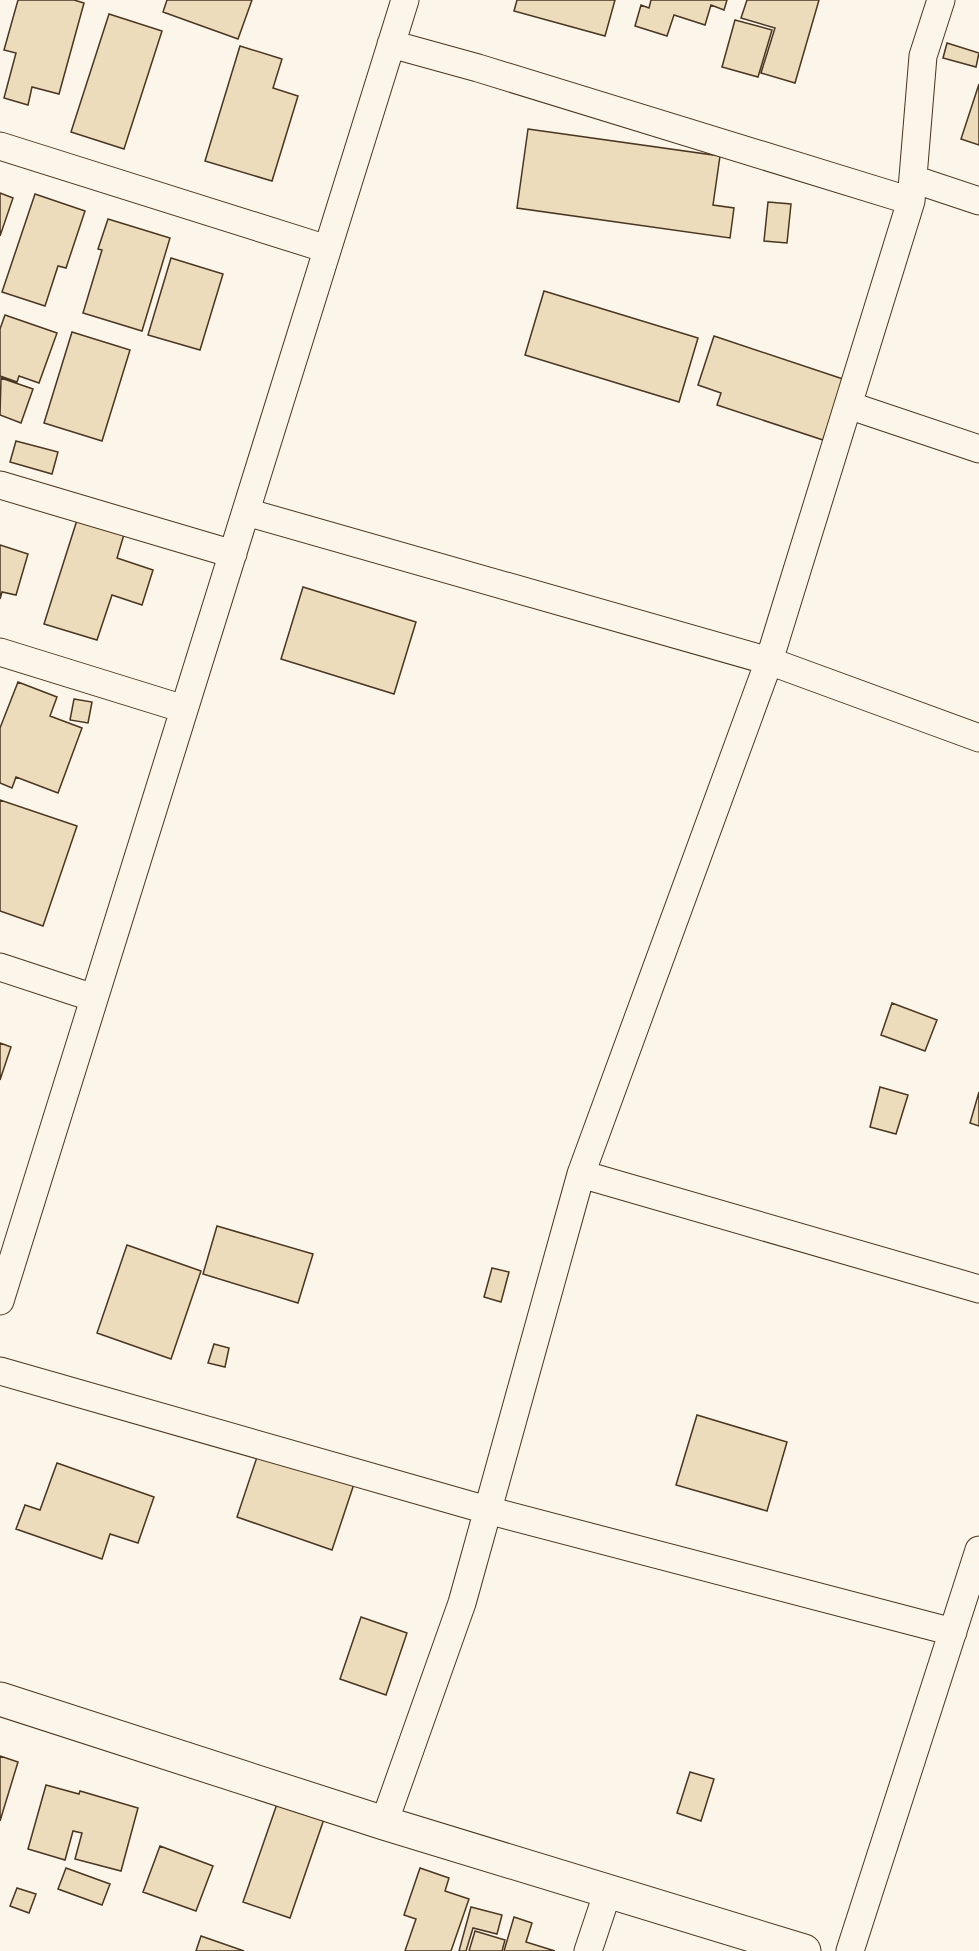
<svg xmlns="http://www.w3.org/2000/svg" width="979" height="1951" viewBox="0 0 979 1951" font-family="Jost,sans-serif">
<rect width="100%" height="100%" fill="#fbf6e9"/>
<path fill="#ecdcbc" stroke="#4a3520" stroke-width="1.5" d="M18 0H74L84 3 59 94 32 87 28 105 4 98 16 53 4 50Z
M167 0H252L238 39 163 12Z
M517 0H615L605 36 514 11Z
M651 0H727L724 10 711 5 705 25 674 15 667 36 635 26 641 5 649 8Z
M747 0H819L795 83 761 73 775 28 741 18Z
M109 14 162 31 124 149 71 132Z
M735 20 772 30 758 77 722 67Z
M947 43 979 53 976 67 943 58Z
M240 46 282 59 273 88 298 96 272 181 205 161Z
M979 84V145L961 139Z
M528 129 720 156 713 205 734 208 730 238 517 208Z
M0 193 13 198 0 236Z
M35 194 85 211 66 268 58 266 45 306 2 292Z
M768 202 791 204 787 243 764 241Z
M108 219 170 238 142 331 83 313 102 250 98 249Z
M171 258 223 274 200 350 148 335Z
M544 291 698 338 679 402 525 355Z
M5 315 57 333 39 383 19 376 17 382 0 376V329Z
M72 332 130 350 102 441 44 423Z
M714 336 843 379 823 440 717 405 721 393 698 385Z
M1 378 33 389 21 423 0 415Z
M16 441 58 452 52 474 10 462Z
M78 517 125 531 117 558 153 570 142 605 112 595 97 640 44 624Z
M0 545 28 554 16 595 2 592 0 599Z
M303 587 416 622 394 694 281 659Z
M18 682 57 697 50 716 82 728 58 793 16 777 12 788 0 783V728Z
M74 699 92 702 88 723 70 720Z
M0 800 77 826 43 926 0 911Z
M892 1003 937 1020 925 1051 881 1035Z
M0 1043 11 1047 0 1080Z
M880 1087 908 1095 896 1134 870 1127Z
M979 1092V1126L970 1123Z
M217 1226 313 1254 298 1303 203 1274Z
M127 1245 201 1271 171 1359 97 1333Z
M492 1268 509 1272 501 1302 484 1297Z
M214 1344 229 1348 225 1367 208 1363Z
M697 1415 787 1442 767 1511 676 1485Z
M259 1451 354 1484 332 1550 237 1517Z
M57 1463 154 1497 138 1543 110 1534 102 1559 16 1529 25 1505 40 1510Z
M361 1617 407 1633 386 1695 340 1679Z
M0 1756 18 1762 0 1821Z
M690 1772 714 1779 701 1821 677 1813Z
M46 1785 79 1794 80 1791 138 1808 121 1871 75 1859 82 1833 73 1831 65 1860 28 1849Z
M277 1804 324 1819 290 1918 243 1902Z
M160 1846 213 1866 196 1911 143 1892Z
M66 1868 110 1884 102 1905 58 1889Z
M420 1868 449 1878 445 1891 469 1899 451 1951H405L416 1919 404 1915Z
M17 1888 36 1894 29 1913 10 1906Z
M471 1907 502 1915 497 1934 473 1928 466 1951H459Z
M514 1917 532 1923 526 1942 555 1951H504Z
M475 1931 505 1940 502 1951H469Z
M201 1936 244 1951H196Z"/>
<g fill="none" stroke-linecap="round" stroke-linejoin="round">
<g stroke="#4a3520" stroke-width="29">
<path id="street" d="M391 44 478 68 911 201
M0 146 327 249
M913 179 979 201
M848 405 979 449
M0 485 233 554
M246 512 769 661 979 738
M0 652 184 709
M0 967 94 998
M581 1174 979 1289
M0 1301 405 0
M0 1371 487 1510 953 1632
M384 1823 462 1603 581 1174 769 661 911 201 923 56 941 0
M588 1951 608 1891
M850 1951 979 1550"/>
</g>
<g stroke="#4a3520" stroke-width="35">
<path id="secondary" d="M0 1699 384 1823 804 1951"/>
</g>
<use href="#street" stroke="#fbf6e9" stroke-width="27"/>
<use href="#secondary" stroke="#fbf6e9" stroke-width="33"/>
</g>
</svg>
